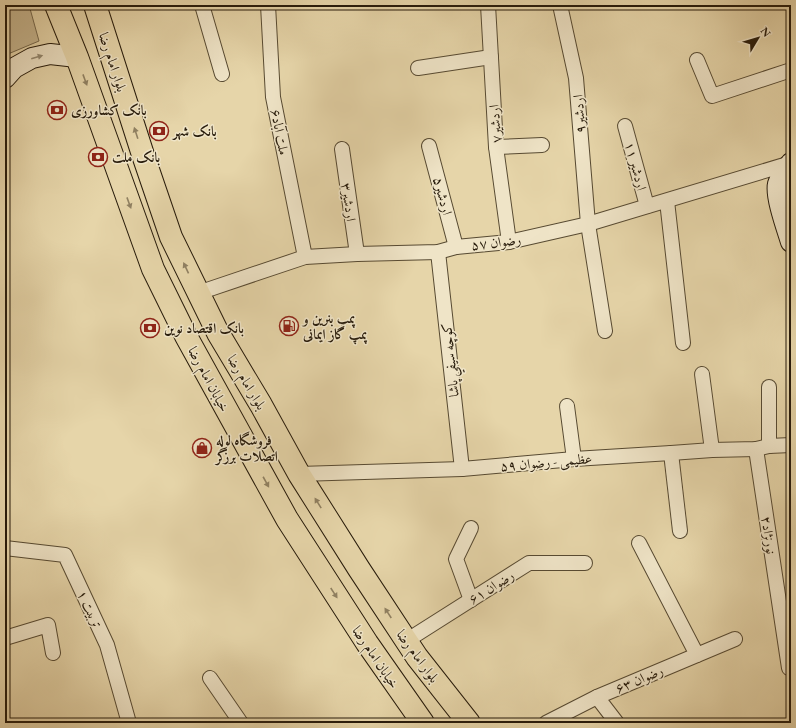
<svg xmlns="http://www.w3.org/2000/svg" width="796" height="728" font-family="'EB Garamond',Amiri,serif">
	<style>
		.green { fill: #c6b58e; stroke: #76684c }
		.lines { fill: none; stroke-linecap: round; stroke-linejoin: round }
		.street-casing { stroke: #574a32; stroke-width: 16 }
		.secondary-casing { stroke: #271b0b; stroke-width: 22 }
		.primary-casing { stroke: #271b0b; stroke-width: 24 }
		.street { stroke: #efe4c7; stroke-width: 14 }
		.secondary { stroke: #efe4c7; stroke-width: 20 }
		.primary { stroke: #e6d5a9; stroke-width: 22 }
		.oneway { fill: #958a72 }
		.oneway2 { fill: #908162 }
		.labels { text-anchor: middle; stroke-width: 3; stroke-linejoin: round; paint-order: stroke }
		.street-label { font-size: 14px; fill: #271b0b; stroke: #efe4c7 }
		.poi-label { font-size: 14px; font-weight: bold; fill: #271b0b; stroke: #efe4c7; text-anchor: start }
	</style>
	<rect width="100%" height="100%" fill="#e6d5a9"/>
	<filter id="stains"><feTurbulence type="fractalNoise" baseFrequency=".005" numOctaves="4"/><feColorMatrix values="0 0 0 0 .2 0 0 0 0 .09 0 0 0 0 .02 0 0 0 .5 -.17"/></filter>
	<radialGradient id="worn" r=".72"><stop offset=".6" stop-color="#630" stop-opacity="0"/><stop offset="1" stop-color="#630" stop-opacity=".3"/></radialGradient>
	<polygon class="green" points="5,5 29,5 39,41 8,54 5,44"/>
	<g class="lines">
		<g class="street-casing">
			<g id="street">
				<polyline points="202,5 222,74"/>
				<polyline points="268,5 273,97 305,257"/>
				<polyline points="488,5 496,147 509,242"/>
				<polyline points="560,5 576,78 588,224 605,331"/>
				<polyline points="697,60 712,96 791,70"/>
				<polyline points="418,68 491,57"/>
				<polyline points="625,126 647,206"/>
				<polyline points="429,146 456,247"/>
				<polyline points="496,147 542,145"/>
				<polyline points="342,149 357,254"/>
				<polyline points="667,201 683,343"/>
				<polyline points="438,252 462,469"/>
				<polyline points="198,293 305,257 357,254 438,252 456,247 509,242 588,224 791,163"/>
				<polyline points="702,374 712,450"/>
				<polyline points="567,406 574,459"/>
				<polyline points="769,446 769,387"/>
				<polyline points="756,449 789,668"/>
				<polyline points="671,453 680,531"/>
				<polyline points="299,474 462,469 574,459 671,453 712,450 756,449 769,446 791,445"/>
				<polyline points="639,543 697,655"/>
				<polyline points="5,548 65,555 107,645 129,723"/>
				<polyline points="471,600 456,559 471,528"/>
				<polyline points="5,638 48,625 53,653"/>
				<polyline points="406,641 529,563 585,563"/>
				<polyline points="210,678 241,723"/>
				<polyline points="597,697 617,723"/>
				<polyline points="546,723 597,697 735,639"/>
			</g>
		</g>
		<g class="secondary-casing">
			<g id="secondary">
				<polyline points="5,78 14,68 32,58 50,54 77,57"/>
				<path d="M791 163C786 169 780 176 778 184 775 196 787 229 791 242"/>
			</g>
		</g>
		<g class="primary-casing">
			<g id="primary">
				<polyline points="56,5 77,57 153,269 186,336 287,519 367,643 423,723"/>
				<polyline points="95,5 143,155 171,237 218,333 261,405 299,474 359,569 417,657 469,723"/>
			</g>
		</g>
		<use href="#street" class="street"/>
		<use href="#secondary" class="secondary"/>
		<use href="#primary" class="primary"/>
	</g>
	<defs><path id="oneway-solid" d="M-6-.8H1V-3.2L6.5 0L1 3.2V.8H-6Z"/></defs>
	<use class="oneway" href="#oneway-solid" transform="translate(37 57) rotate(-16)"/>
	<g class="oneway2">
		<use href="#oneway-solid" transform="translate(85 80) rotate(70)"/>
		<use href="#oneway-solid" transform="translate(136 133) rotate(-108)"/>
		<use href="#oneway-solid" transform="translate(129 203) rotate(70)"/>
		<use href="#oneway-solid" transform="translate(186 268) rotate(-115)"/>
		<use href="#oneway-solid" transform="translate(266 482) rotate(61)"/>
		<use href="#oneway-solid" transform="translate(318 503) rotate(-122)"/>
		<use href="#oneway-solid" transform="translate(334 593) rotate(57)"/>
		<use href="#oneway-solid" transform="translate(388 613) rotate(-123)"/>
	</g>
	<defs>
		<g id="bank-ring" transform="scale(1)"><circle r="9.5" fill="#efe4c7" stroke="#8f2418" stroke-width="1.5"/><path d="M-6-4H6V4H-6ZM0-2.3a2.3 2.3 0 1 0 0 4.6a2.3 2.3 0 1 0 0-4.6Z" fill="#8f2418"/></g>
		<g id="fuel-ring" transform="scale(1)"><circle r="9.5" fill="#efe4c7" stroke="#8f2418" stroke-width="1.5"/><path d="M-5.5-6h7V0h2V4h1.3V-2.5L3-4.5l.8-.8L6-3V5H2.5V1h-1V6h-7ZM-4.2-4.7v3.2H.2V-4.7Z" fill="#8f2418"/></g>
		<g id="shop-ring" transform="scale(1)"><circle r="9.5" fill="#efe4c7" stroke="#8f2418" stroke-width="1.5"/><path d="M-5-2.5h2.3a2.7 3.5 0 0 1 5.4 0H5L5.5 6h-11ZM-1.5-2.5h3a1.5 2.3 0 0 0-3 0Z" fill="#8f2418"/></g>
	</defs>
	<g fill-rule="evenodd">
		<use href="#bank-ring" x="57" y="110"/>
		<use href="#bank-ring" x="159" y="131"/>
		<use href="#bank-ring" x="98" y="157"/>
		<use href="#fuel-ring" x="289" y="326"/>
		<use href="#bank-ring" x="150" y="328"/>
		<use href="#shop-ring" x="202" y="448"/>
	</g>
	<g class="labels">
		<g class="street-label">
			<text transform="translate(113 62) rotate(72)" y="5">بلوار امام رضا</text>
			<text transform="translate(579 114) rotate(-94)" y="5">اردشیر۹</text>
			<text transform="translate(495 124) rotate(-94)" y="5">اردشیر۷</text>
			<text transform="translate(280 132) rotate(79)" y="5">ملت آباد۶</text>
			<text transform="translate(636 166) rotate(75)" y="5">اردشیر ۱۱</text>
			<text transform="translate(443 196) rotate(75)" y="5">اردشیر۵</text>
			<text transform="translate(349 202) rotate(82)" y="5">اردشیر۳</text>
			<text transform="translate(496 242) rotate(-7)" y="5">رضوان ۵۷</text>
			<text transform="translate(450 360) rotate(-96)" y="5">كوچه سيفي پاشا</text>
			<text transform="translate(209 379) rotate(62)" y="5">خیابان امام رضا</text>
			<text transform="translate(247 382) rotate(59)" y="5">بلوار امام رضا</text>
			<text transform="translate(546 462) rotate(-5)" y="5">عظیمی - رضوان ۵۹</text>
			<text transform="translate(769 535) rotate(82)" y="5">نورنژاد۲</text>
			<text transform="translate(491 587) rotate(-32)" y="5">رضوان ۶۱</text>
			<text transform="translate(90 609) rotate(65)" y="5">تربیت ۱</text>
			<text transform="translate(418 656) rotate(54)" y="5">بلوار امام رضا</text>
			<text transform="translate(376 657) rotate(56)" y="5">خیابان امام رضا</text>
			<text transform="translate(639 679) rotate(-23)" y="5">رضوان ۶۳</text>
		</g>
		<g class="poi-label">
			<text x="71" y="115">بانک کشاورزی</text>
			<text x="173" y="136">بانک شهر</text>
			<text x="112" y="162">بانک ملت</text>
			<text x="303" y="323">پمپ بنرین و<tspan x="303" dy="16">پمپ گاز ایمانی</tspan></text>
			<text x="164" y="333">بانک اقتصاد نوین</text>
			<text x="216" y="445">فروشگاه لوله<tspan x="216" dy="16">اتصلات برزگر</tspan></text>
		</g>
	</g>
	<rect width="796" height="728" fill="none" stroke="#e6d5a9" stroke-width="20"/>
	<rect x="6" y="6" width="784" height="716" fill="none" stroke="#271b0b" stroke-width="2"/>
	<rect x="10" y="10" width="776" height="708" fill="none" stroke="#271b0b"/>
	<g transform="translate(758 38) rotate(52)" stroke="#efe4c7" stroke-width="3" paint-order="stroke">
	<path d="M0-3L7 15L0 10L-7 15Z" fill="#271b0b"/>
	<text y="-6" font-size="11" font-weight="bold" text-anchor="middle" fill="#271b0b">N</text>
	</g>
	<rect width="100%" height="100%" filter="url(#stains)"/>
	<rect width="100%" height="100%" fill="url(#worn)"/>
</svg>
